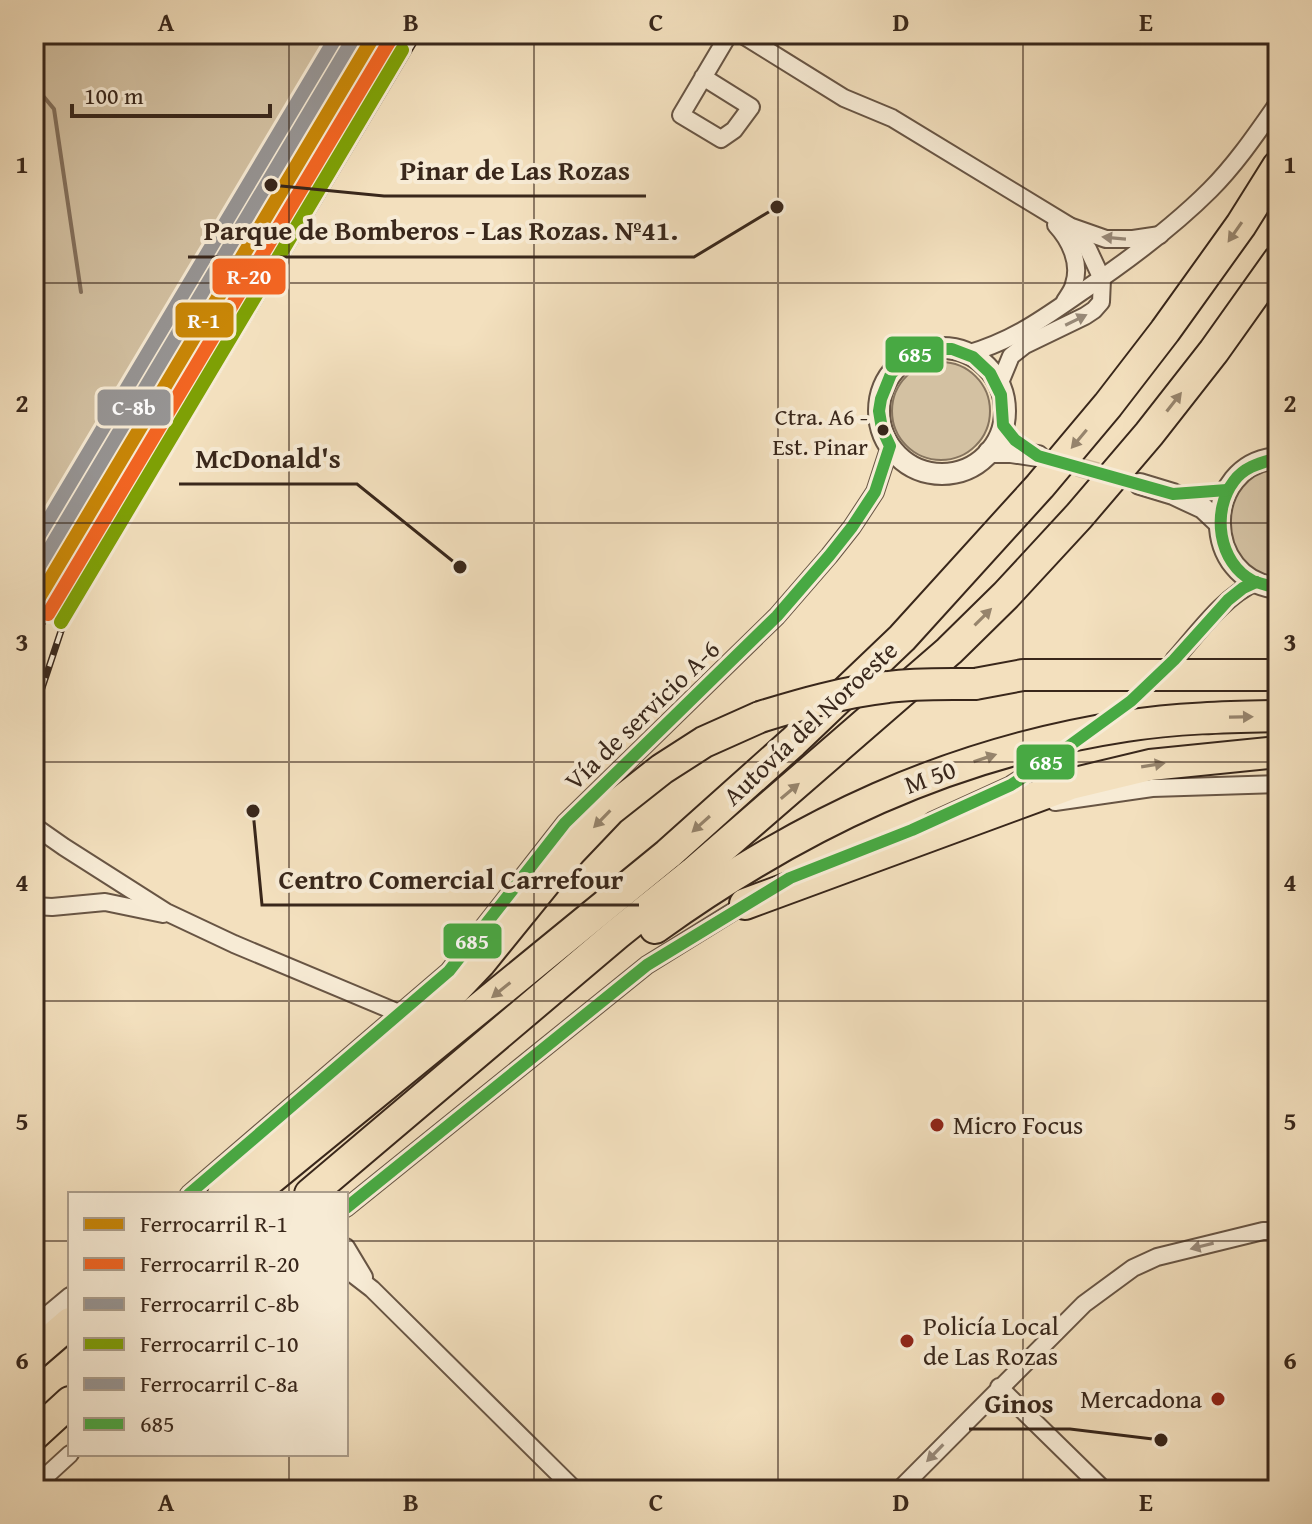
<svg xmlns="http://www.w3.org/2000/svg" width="1312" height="1524" font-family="'Gentium Book Plus',serif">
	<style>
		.green { fill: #d3c1a2; stroke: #86745e; stroke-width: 2 }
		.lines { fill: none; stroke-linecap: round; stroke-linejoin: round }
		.stream { stroke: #83705c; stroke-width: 4 }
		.minor-tunnel { stroke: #cebb9d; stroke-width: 16; stroke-dasharray: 16 8; stroke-linecap: butt }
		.tertiary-tunnel { stroke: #cebb9d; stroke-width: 20; stroke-dasharray: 20 10; stroke-linecap: butt }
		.minor-casing { stroke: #685544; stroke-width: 20 }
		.tertiary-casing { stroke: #685544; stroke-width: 24 }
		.motorway-casing { stroke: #39271b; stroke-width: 34 }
		.minor { stroke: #f7ebd5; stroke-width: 16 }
		.tertiary { stroke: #f7ebd5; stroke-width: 20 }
		.motorway { stroke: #f3e0be; stroke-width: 30 }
		.rail-casing { stroke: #39271b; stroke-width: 7 }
		.rail { stroke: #f7ebd5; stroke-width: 4; stroke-dasharray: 12; stroke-linecap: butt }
		.motorway-bridge-casing { stroke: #39271b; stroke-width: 34; stroke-linecap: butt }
		.motorway-bridge { stroke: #f3e0be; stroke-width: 30 }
		.bus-1-casing { stroke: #f7ebd5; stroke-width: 18 }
		.bus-1 { stroke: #48a943; stroke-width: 12 }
		.rail-1-casing { stroke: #f7ebd5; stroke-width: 20 }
		.rail-2-casing { stroke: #f7ebd5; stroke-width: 20 }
		.rail-3-casing { stroke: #f7ebd5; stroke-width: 20 }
		.rail-4-casing { stroke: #f7ebd5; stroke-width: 20 }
		.rail-5-casing { stroke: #f7ebd5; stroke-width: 20 }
		.rail-1 { stroke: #c88607; stroke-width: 14 }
		.rail-2 { stroke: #f26522; stroke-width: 14 }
		.rail-3 { stroke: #969493; stroke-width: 14 }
		.rail-4 { stroke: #7ea005; stroke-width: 14 }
		.rail-5 { stroke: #969493; stroke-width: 14 }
		.oneway { fill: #96846c }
		.oneway2 { fill: #988978 }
		.grid { fill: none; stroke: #39271b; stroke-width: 2; stroke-opacity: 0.55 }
		.bus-dot { fill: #39271b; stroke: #f7ebd5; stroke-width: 3 }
		.poi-dot { fill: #8f2418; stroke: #f7ebd5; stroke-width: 3 }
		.labels { text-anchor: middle; stroke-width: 8; stroke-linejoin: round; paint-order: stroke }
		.bus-label { font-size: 24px; fill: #39271b; stroke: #f7ebd5; text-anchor: end }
		.street-label { font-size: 26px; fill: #39271b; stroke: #f7ebd5 }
		.poi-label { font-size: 26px; fill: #39271b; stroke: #f7ebd5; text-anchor: start }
		.leader { fill: none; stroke: #39271b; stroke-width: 3 }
		.callout-dot { fill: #39271b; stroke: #f7ebd5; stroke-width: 3 }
		.callout-label { font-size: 28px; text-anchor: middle; font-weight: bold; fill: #39271b; stroke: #f7ebd5; stroke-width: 8; stroke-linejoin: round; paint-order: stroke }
		.line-badge { stroke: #f7ebd5; stroke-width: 3 }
		.badge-label { font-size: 22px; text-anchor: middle; font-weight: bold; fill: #fff }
		.neatline { fill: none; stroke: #39271b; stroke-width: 3 }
		.grid-label { font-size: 26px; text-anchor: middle; font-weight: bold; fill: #39271b }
	</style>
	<rect width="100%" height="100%" fill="#f3e0be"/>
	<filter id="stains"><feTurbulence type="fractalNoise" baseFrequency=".0025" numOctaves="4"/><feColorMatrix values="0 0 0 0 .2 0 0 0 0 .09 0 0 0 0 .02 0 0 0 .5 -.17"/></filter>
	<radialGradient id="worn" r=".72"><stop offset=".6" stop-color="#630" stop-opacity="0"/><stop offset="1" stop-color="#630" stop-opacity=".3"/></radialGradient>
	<g class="green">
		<polygon points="34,34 336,34 34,553"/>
		<circle cx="941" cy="411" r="49"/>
		<path d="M1278 465V578C1235 574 1214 519 1240 486 1250 474 1264 469 1278 465Z"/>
	</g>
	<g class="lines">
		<polyline class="stream" points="34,85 54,109 81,292"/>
		<polyline class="minor-tunnel" points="1097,725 1131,701 1156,676"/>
		<polyline class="tertiary-tunnel" points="1049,459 1140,484"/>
		<g class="minor-casing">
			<g id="minor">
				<polyline points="741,34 844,98 892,118 1068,225 1088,249 1102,279 1101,302 1094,310 1085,316 1025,345 1011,356 999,385"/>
				<polyline points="703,77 751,107 734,130 721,139 681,115 729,34"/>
				<path d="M1056 225C1070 240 1081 263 1074 284 1073 290 1068 296 1065 301"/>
				<polyline points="1069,226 1106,239 1133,239 1160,235"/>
				<path d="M967 354C1014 340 1041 320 1080 293 1126 262 1171 229 1210 190 1236 164 1257 133 1278 103"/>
				<path d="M1174 660C1199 632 1222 598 1256 582"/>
				<polyline points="1055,802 1152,788 1278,784"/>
				<polyline points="932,821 1011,785 1054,757"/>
				<polyline points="34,826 64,847 166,912 234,944 401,1014"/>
				<polyline points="34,906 52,907 105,902 163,914"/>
				<polyline points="189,1194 449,971 565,823 777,616 829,556 852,527 875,492 890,446"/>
				<polyline points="346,1208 647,965 750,901"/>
				<polyline points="346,1247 364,1277"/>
				<polyline points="346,1269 372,1289 575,1490"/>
				<polyline points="34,1326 70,1296"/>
				<polyline points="999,1387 1104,1490"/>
				<polyline points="34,1487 70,1454"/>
				<polyline points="899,1490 1084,1304 1133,1268 1157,1257 1263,1231 1278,1231"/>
			</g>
		</g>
		<g class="tertiary-casing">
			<g id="tertiary">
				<circle cx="942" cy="411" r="63"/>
				<polyline points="989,452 1011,452 1038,456"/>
				<path d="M1278 458C1200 464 1201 581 1278 588"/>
				<polyline points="1140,484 1173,494 1203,508 1219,523"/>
			</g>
		</g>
		<g class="motorway-casing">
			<g id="motorway">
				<polyline points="975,684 1023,675 1278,675"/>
				<polyline points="745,904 1071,784 1150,765 1278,752"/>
				<path d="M655 928C800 824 949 753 1126 726 1176 718 1228 717 1278 716"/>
				<polyline points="223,1194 445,1000 480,963 570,852 610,810 662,769 704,742 760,717"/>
				<polyline points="252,1194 668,854 793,742 902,638 1040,486 1108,405 1165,331 1241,225 1278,166"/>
				<polyline points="310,1194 617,934 693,873 949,651 1006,595 1079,516 1149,434 1214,351 1278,261"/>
				<polyline points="34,1354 70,1323"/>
				<polyline points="34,1435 70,1402"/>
			</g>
		</g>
		<use href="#minor" class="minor"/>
		<use href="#tertiary" class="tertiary"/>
		<use href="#motorway" class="motorway"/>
		<g class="rail-casing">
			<g id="rail">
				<polyline points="34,558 347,34"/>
				<polyline points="34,581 49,548"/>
				<polyline points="34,634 103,542 171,449 419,34"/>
				<polyline points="34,712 64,622 80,585"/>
			</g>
		</g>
		<use href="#rail" class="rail"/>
		<g class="motorway-bridge-casing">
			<path id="motorway-bridge" d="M760 717C802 704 844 692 888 687 916 683 946 684 975 684"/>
		</g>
		<use href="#motorway-bridge" class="motorway-bridge"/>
		<g class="bus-1-casing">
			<g id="bus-1">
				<path d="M1278 458C1261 463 1245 466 1234 481 1211 511 1218 563 1253 581 1261 584 1270 586 1278 588"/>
				<polyline points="189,1194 449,971 565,823 777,616 829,556 852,527 875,492 890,446 882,429 879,411 881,399 891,374 908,357 929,349 952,349 973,357 990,373 1001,395 1003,425 1015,440 1038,456 1173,494 1227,490"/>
				<polyline points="346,1208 647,965 790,878 912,830 1011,785 1054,757 1131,701 1174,660 1228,600 1243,588 1256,582"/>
			</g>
		</g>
		<use href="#bus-1" class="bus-1"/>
		<g class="rail-1-casing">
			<polyline id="rail-1" points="34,606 375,34"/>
		</g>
		<g class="rail-2-casing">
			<polyline id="rail-2" points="48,614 389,42"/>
		</g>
		<g class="rail-3-casing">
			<polyline id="rail-3" points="34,575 356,34"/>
		</g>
		<g class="rail-4-casing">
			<polyline id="rail-4" points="61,622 402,50"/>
		</g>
		<g class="rail-5-casing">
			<polyline id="rail-5" points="34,544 338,34"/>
		</g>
		<use href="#rail-1" class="rail-1"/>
		<use href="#rail-2" class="rail-2"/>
		<use href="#rail-3" class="rail-3"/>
		<use href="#rail-4" class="rail-4"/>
		<use href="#rail-5" class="rail-5"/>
	</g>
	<defs><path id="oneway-solid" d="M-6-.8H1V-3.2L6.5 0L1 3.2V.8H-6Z" transform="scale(2)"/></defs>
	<g class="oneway">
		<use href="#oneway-solid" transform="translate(1235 232) rotate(125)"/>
		<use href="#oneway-solid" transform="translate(1174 402) rotate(-52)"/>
		<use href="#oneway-solid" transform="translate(1079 439) rotate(130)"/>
		<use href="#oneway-solid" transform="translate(983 617) rotate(-45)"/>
		<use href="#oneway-solid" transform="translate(1241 717) rotate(-1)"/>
		<use href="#oneway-solid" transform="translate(985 758) rotate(-18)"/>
		<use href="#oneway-solid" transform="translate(1153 765) rotate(-9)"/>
		<use href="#oneway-solid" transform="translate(790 791) rotate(-40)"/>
		<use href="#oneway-solid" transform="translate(602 819) rotate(134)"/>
		<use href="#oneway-solid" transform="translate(701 824) rotate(138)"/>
		<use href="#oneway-solid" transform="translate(501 990) rotate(141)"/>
	</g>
	<g class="oneway2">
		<use href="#oneway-solid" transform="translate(1114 238) rotate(-175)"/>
		<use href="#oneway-solid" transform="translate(1076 320) rotate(-26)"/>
		<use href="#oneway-solid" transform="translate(1202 1246) rotate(166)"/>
		<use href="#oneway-solid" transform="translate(935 1453) rotate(134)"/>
	</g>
	<path class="grid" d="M289 34V1194M534 34V1490M778 34V1490M1023 34V1490M34 283H1278M34 523H1278M34 762H1278M34 1001H1278M34 1241H70M346 1241H1278M289 1454V1490"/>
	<circle class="bus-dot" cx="883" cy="430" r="7"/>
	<g class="poi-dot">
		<circle cx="937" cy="1125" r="8"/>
		<circle cx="907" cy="1341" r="8"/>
		<circle cx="1218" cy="1399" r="8"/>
	</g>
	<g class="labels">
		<g class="bus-label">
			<text x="868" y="425">Ctra. A6 -<tspan x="868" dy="30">Est. Pinar</tspan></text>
		</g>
		<g class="street-label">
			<text transform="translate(642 715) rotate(-44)" y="9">Vía de servicio A-6</text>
			<text transform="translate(810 723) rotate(-43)" y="9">Autovía del Noroeste</text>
			<text transform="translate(930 777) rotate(-20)" y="9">M 50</text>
		</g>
		<g class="poi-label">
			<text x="953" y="1134">Micro Focus</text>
			<text x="923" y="1335">Policía Local<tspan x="923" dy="30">de Las Rozas</tspan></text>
			<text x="1202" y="1408" text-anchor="end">Mercadona</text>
		</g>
	</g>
	<path class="leader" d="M271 185L384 196H646M777 207L694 257H188M460 567L357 484H179M253 811L262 905H639M1161 1440L1070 1429H969"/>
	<g class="callout-dot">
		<circle cx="271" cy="185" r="8"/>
		<circle cx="777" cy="207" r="8"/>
		<circle cx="460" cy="567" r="8"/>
		<circle cx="253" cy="811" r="8"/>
		<circle cx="1161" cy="1440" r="8"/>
	</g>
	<g class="callout-label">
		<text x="515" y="180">Pinar de Las Rozas</text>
		<text x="441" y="240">Parque de Bomberos - Las Rozas. Nº41.</text>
		<text x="268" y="468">McDonald's</text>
		<text x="451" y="889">Centro Comercial Carrefour</text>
		<text x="1019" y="1413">Ginos</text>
	</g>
	<g class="line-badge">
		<rect x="211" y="257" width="76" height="39" rx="8" fill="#f26522"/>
		<rect x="174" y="301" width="61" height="38" rx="8" fill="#c88607"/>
		<rect x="884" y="335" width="61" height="39" rx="8" fill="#48a943"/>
		<rect x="96" y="388" width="76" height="39" rx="8" fill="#969493"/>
		<rect x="1015" y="743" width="61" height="38" rx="8" fill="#48a943"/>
		<rect x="442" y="922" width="61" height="38" rx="8" fill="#48a943"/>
	</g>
	<g class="badge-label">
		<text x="249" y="284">R-20</text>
		<text x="204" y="328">R-1</text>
		<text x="915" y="362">685</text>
		<text x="134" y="415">C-8b</text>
		<text x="1046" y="770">685</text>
		<text x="472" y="949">685</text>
	</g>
	<rect width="1312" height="1524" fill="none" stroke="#f3e0be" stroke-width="88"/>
	<rect x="68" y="1192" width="280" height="264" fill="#f7ebd5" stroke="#ab9d8b" stroke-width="2"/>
	<rect x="84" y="1218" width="40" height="12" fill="#c88607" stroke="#ab9d8b" stroke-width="2"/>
	<text x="140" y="1232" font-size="24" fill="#39271b">Ferrocarril R-1</text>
	<rect x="84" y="1258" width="40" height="12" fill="#f26522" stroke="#ab9d8b" stroke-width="2"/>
	<text x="140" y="1272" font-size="24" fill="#39271b">Ferrocarril R-20</text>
	<rect x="84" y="1298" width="40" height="12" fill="#969493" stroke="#ab9d8b" stroke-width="2"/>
	<text x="140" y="1312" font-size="24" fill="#39271b">Ferrocarril C-8b</text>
	<rect x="84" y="1338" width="40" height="12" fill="#7ea005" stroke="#ab9d8b" stroke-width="2"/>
	<text x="140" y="1352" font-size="24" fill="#39271b">Ferrocarril C-10</text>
	<rect x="84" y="1378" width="40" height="12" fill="#969493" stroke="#ab9d8b" stroke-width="2"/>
	<text x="140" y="1392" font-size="24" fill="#39271b">Ferrocarril C-8a</text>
	<rect x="84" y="1418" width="40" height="12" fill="#48a943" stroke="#ab9d8b" stroke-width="2"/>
	<text x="140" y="1432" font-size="24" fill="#39271b">685</text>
	<path d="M72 104v12h198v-12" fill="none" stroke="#39271b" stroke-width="4"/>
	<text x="84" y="104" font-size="24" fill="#39271b" stroke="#f7ebd5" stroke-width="6" paint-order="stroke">100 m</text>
	<rect x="44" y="44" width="1224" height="1436" class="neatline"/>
	<g class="grid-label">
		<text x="166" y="31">A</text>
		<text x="411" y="31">B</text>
		<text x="656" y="31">C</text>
		<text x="901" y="31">D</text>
		<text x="1146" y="31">E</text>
		<text x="22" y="173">1</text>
		<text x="1290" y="173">1</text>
		<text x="22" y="412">2</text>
		<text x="1290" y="412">2</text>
		<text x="22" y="651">3</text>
		<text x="1290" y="651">3</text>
		<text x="22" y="891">4</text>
		<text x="1290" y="891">4</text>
		<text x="22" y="1130">5</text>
		<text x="1290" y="1130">5</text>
		<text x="22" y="1369">6</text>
		<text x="1290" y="1369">6</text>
		<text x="166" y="1511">A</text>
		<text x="411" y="1511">B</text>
		<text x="656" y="1511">C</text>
		<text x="901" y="1511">D</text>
		<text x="1146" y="1511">E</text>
	</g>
	<rect width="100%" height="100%" filter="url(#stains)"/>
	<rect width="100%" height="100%" fill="url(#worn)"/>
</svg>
